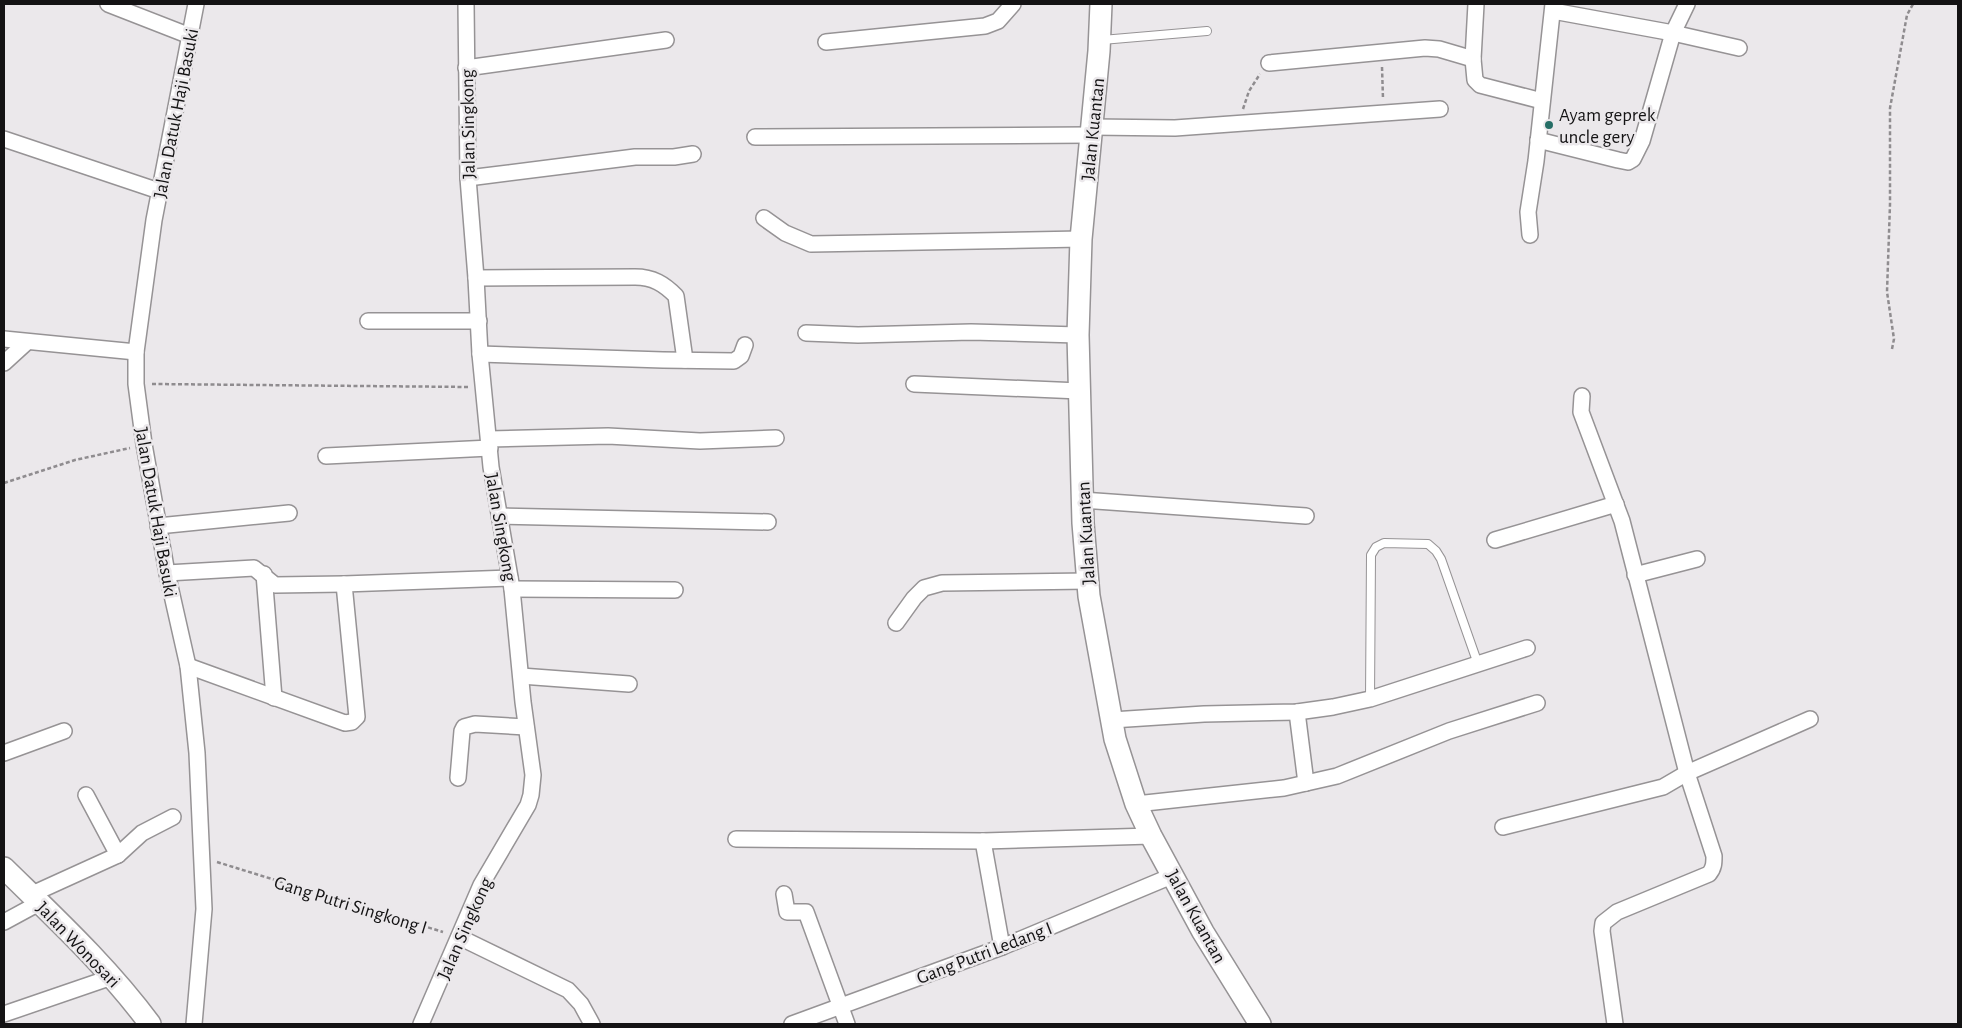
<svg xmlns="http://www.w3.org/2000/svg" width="1962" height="1028" font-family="'Alegreya Sans',sans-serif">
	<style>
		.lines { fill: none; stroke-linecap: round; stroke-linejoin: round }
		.lane-casing { stroke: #969395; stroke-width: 10 }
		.street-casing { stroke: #969395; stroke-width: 18 }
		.secondary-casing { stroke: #969395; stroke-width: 24 }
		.path { stroke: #8f8c8f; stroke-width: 2.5; stroke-dasharray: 4 2.5; stroke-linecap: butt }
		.lane { stroke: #fff; stroke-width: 8 }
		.street { stroke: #fff; stroke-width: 15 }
		.secondary { stroke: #fff; stroke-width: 21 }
		.poi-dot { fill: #266e66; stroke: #ebe8eb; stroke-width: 2 }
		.labels { text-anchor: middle; stroke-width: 5; stroke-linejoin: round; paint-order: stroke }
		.street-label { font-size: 19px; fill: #141314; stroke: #ebe8eb }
		.poi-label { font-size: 19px; fill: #141314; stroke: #ebe8eb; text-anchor: start }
	</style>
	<rect width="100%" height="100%" fill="#ebe8eb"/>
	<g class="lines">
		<g class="lane-casing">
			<g id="lane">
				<polyline points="1102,40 1207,31"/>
				<polyline points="1370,699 1371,555 1376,547 1384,543 1428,544 1436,551 1441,559 1478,664"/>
			</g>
		</g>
		<g class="street-casing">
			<g id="street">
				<polyline points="108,4 190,36"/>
				<polyline points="1476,4 1473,59 1475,80 1480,85 1542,101"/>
				<polyline points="1553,11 1673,33 1739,48"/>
				<polyline points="826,42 985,26 998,21 1013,4"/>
				<polyline points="1269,63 1425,48 1439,49 1473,59"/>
				<polyline points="466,68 666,40"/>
				<polyline points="1092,127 1175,128 1440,109"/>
				<polyline points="755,137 1090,135"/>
				<polyline points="4,139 159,191"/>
				<polyline points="1538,140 1618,160 1628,162 1633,159 1642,141 1673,33 1687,4"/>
				<polyline points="468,178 635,157 674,157 693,154"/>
				<polyline points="764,218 785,233 811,244 1081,239"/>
				<polyline points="1530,235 1528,212 1536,161 1553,4"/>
				<path d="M476 278 635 277C653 277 664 284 676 296L685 360"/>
				<polyline points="368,321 479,321"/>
				<polyline points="806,333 858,335 971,332 1078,335"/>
				<polyline points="4,339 136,352"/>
				<polyline points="480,354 663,360 734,361 741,356 745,345"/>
				<polyline points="4,363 27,342"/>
				<polyline points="914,384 1080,391"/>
				<path d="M1582 396 1581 412 1622 521 1687 773 1714 856C1714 863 1714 868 1709 874L1617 912 1603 923 1602 931 1615 1024"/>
				<polyline points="489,439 608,436 700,441 776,438"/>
				<polyline points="326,456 490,448"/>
				<polyline points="1082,500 1306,516"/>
				<polyline points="499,516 768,522"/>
				<polyline points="158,526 289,513"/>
				<polyline points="1495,540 1616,504"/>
				<polyline points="167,573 254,568 275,585 344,584"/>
				<polyline points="264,574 274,698"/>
				<polyline points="1635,575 1697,559"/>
				<polyline points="512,589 675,590"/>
				<polyline points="896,623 914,598 924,588 942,583 1088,581"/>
				<polyline points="188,666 345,723 352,722 357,717 344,584 510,578"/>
				<polyline points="521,676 629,684"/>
				<polyline points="1297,712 1306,783"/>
				<polyline points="1112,720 1204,714 1297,712 1333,707 1370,699 1527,648"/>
				<polyline points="4,753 64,731"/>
				<polyline points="458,778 462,731 464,727 475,724 526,727"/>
				<polyline points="86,795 118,855"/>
				<polyline points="1136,804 1284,788 1337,776 1449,731 1537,703"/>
				<polyline points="1503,827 1663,787 1687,773 1810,719"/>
				<polyline points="736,839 983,841 1151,836"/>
				<polyline points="983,841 1002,947"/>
				<polyline points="784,894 787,912 806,912 847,1024"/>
				<polyline points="30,895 118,855 142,833 173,817"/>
				<polyline points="4,922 39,903"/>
				<polyline points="459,937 568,990 581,1004 592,1024"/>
				<polyline points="4,1014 112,977"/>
				<polyline points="194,1024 204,909 197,753 188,666 167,573 144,444 136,384 136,352 154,220 196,4"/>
				<polyline points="421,1024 481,885 528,805 531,795 533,775 523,702 512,589 491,467 480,354 476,278 468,178 466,4"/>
				<polyline points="792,1024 1002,947 1174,875"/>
			</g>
		</g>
		<g class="secondary-casing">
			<g id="secondary">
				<polyline points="1101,4 1099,51 1081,239 1078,335 1083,523 1089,596 1115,739 1136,804 1151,836 1203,932 1260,1024"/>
				<path d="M4 868C55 918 107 966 150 1024"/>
			</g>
		</g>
		<g class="path">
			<polyline points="1382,67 1383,99"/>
			<polyline points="1243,109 1249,91 1260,74"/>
			<polyline points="1892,349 1894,339 1887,292 1890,204 1890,108 1907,15 1913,4"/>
			<polyline points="152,384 469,387"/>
			<polyline points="4,483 75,460 130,448"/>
			<polyline points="217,862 443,932"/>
		</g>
		<use href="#lane" class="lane"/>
		<use href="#street" class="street"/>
		<use href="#secondary" class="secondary"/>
	</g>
	<circle class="poi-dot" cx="1549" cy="125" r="5"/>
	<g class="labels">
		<g class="street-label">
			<text transform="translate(175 113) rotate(-79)" y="7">Jalan Datuk Haji Basuki</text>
			<text transform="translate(467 124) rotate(-91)" y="7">Jalan Singkong</text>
			<text transform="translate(1092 129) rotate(-84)" y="7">Jalan Kuantan</text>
			<text transform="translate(157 512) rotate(80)" y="7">Jalan Datuk Haji Basuki</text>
			<text transform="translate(502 527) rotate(80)" y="7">Jalan Singkong</text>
			<text transform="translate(1085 533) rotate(-93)" y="7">Jalan Kuantan</text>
			<text transform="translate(351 904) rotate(17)" y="7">Gang Putri Singkong I</text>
			<text transform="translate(1197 916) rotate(61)" y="7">Jalan Kuantan</text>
			<text transform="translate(464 928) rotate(-66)" y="7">Jalan Singkong</text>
			<text transform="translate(79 944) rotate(46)" y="7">Jalan Wonosari</text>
			<text transform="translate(984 952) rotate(-21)" y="7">Gang Putri Ledang I</text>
		</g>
		<g class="poi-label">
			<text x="1559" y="121">Ayam geprek<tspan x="1559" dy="22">uncle gery</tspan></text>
		</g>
	</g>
	<rect width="1962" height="1028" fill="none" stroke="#141314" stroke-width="10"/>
</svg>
